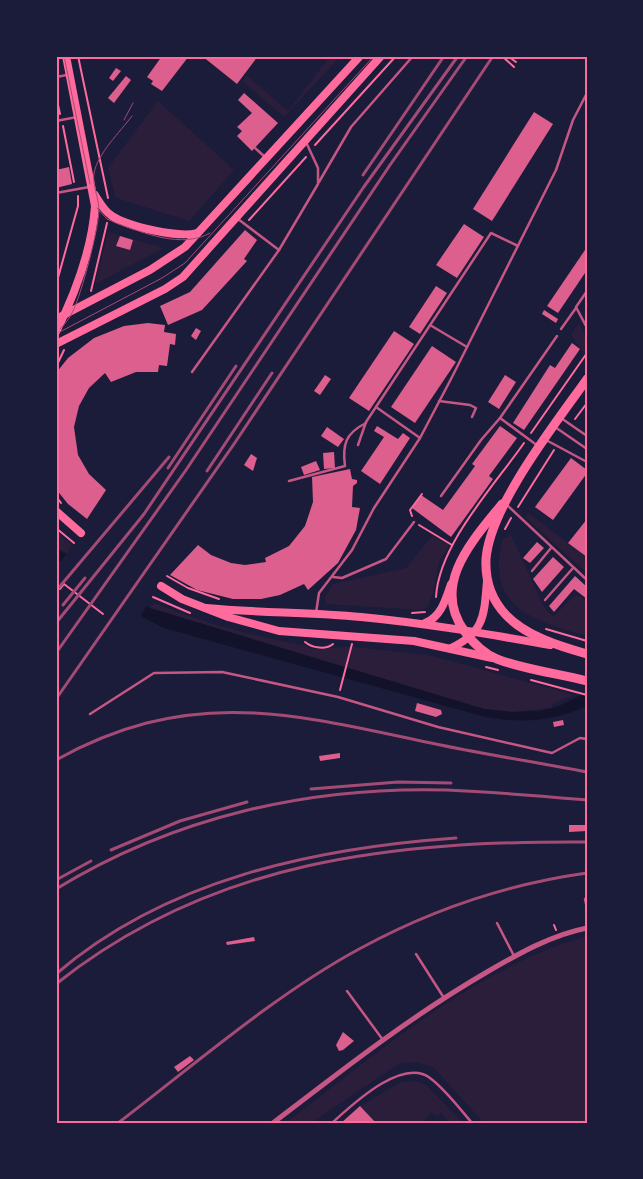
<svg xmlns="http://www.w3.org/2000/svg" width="643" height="1179" font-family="Figtree,sans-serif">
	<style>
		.green { fill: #2a1e3b }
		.water { fill: #12122b }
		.pier { fill: #1b1b3a }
		.building { fill: #dd5f8e }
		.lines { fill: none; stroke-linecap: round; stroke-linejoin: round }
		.path { stroke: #ff6b9d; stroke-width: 2 }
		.service { stroke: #c65784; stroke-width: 2.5 }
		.minor { stroke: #c65784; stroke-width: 5 }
		.secondary { stroke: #ff6b9d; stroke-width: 8 }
		.primary { stroke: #ff6b9d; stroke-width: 9 }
		.tram { stroke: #a44b75; stroke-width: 1 }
		.rail { stroke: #a44b75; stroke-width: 3 }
		.neatline { fill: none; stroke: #ff6b9d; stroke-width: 2 }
	</style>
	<rect width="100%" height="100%" fill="#1b1b3a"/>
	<g class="green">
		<polygon points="330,56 341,56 284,117 242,81 247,75 288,111"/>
		<polygon points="158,101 234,170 189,221 116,198 108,168"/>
		<polygon points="108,232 164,248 95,284"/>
		<path d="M579 323C584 332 591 343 584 353L571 335Z"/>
		<polygon points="528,513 587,557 587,573 526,518"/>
		<polygon points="56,532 72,545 67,553 56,548"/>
		<path d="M511 535 544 607 553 617 574 596H580L587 602V636C533 621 484 607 503 538Z"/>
		<polygon points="432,536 450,545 439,562 433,594 427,608 420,610 326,604 325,597 333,584 406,568"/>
		<path d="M154 603C201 622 252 636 302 645 306 645 309 648 313 649 326 651 337 646 350 647L345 668 150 608Z"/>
		<polygon points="353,647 429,655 574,695 552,704 553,708 512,712 484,709 348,668"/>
		<path d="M587 936V1123H484L434 1068 417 1062 400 1063 311 1123H286C376 1054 476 967 587 936Z"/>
		<polygon points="415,1081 426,1085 463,1123 451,1123 441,1113 437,1117 432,1113 421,1123 376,1123 360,1106 401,1082"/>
	</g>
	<path class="water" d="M56 548 150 608 484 709 512 712 539 711 559 706 587 692V706C552 722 523 723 486 717L164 628 144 618 56 558Z"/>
	<polygon class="pier" points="68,551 148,604 139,618 60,563"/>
	<g class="building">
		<polygon points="162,56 189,56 162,91 151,84 153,81 147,77"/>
		<polygon points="202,56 258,56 237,84"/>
		<polygon points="116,68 121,71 113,81 109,78"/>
		<polygon points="126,76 131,80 114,103 108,98"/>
		<polygon points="244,93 278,123 252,151 237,136 242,131 237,127 252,113 238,100"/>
		<polygon points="534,112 553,124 492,221 473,209"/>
		<polygon points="69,167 72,184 56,188 56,170"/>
		<polygon points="464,224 484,237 457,278 436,265"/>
		<polygon points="245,230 257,240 244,259 247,261 202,310 168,325 160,306 190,292"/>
		<polygon points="120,236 133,240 130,250 116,246"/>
		<polygon points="587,247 587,270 558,313 547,306"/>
		<polygon points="436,286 447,293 420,334 409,327"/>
		<polygon points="544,310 558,319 556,323 542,314"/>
		<polygon points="148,323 165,325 164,332 176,334 175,345 170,344 167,366 159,365 158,372 136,372 111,382 105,373 89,388 79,406 74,427 78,455 89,474 106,490 87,519 68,504 56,489 56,373 68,358 94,338 124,326"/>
		<polygon points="196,328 201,331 196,340 191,336"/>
		<polygon points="394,331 414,344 369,411 349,398"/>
		<polygon points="572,343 580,349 524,430 513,423 550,365 555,368"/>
		<polygon points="432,346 456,362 415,423 391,407"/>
		<polygon points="325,375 331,379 320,395 314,391"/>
		<polygon points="505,375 516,382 499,409 488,402"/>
		<polygon points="377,426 398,439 403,433 410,438 380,484 361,471 384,437 374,431"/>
		<polygon points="500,426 517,438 489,476 493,479 451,537 412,508 421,495 443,510 475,466 472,464"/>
		<polygon points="327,427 344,439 338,447 321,436"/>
		<polygon points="334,452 335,468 324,469 323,453"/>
		<polygon points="251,454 257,458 253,471 244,465"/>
		<polygon points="571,458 587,470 587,473 553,520 535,507"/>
		<polygon points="316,461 320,470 304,475 301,467"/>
		<polygon points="350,469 352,479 357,480 357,483 353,486 352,507 360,508 356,530 338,563 308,590 304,584 280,595 261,599 233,599 197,590 170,575 198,545 211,555 231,563 245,565 266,562 265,558 289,546 305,526 313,502 312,477"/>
		<polygon points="587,519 587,557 568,543"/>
		<polygon points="537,542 544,548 530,563 523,558"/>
		<polygon points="553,557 564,567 542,592 533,579"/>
		<polygon points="575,576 587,587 587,599 574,589 554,612 549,606"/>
		<polygon points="417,703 441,710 442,714 436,717 415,711"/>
		<polygon points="563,720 564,725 554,727 553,722"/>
		<polygon points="340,753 340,758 320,761 319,756"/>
		<polygon points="569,825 587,825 587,831 569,832"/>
		<polygon points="254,937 255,941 227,945 226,942"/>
		<polygon points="343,1032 354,1041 343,1050 339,1051 336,1045"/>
		<polygon points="190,1056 194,1060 178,1072 174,1067"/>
		<polygon points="360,1106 376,1123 341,1123"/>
	</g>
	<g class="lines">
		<g class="path">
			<polyline points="78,56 108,198"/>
			<polyline points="502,56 514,67"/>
			<polyline points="508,56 516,62"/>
			<polyline points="56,96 60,114"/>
			<polyline points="63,126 74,182"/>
			<polyline points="315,145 396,56"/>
			<polyline points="249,220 306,157"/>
			<polyline points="56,285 78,206 78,196"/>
			<polyline points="91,291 107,223"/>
			<polyline points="56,367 64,350"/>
			<polyline points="575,419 587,403"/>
			<polyline points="531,433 587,353"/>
			<polyline points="56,496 61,503"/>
			<polyline points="518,507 554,450"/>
			<polyline points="412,516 410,510 422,494"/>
			<polyline points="419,525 452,545"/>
			<polyline points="56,528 74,543"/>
			<polyline points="505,529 511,518"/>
			<polyline points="167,576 188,588 219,599"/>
			<polyline points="56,588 60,589 64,584 103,614"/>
			<polyline points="153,597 190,613"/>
			<path d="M436 597C439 544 494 486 524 443"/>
			<polyline points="412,613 425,612"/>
			<polyline points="546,629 587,641"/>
			<path d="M305 642C312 648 326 650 333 644"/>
			<polyline points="486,667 498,670"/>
			<polyline points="531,680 587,695"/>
			<polyline points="340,690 352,644"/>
			<polyline points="554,925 556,930"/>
		</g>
		<g class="service">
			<polyline points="56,77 67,75"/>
			<polyline points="56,121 77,117"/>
			<polyline points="255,148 265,157"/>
			<polyline points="319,182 351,127 413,56"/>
			<polyline points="56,193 89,187"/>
			<polyline points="238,219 279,250"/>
			<polyline points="587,291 576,307 587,328"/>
			<polyline points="430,325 467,347"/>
			<polyline points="561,329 576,308"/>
			<polyline points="192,372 279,250 318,184 318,168 306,142"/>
			<polyline points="439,401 470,405 476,408 472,417"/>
			<polyline points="376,407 420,438"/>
			<polyline points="500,418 557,336"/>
			<polyline points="561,418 587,436"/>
			<polyline points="555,427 587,449"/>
			<polyline points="546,440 587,462"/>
			<polyline points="358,445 366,422 491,233 518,246"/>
			<path d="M289 481 345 466C342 444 346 433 366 423"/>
			<polyline points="441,496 481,440 500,418 538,446"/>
			<polyline points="507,505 587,580"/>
			<polyline points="532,571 551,548"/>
			<polyline points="333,577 342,578 386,559 414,522"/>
			<polyline points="545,600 573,568"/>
			<polyline points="316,613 319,593 352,550 374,508 420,438 451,379 556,170 573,120 587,93"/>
			<polyline points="90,714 154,673 222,672 338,697 438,727 552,753 580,738 587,739"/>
			<polyline points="585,899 587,908"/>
			<polyline points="497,923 514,956"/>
			<polyline points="416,954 444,998"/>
			<polyline points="347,991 383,1040"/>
			<path d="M332 1123C352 1105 402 1057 430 1078 446 1090 459 1108 472 1123"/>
		</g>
		<path class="minor" d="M273 1123C342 1070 411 1016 487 972 518 954 551 935 587 928"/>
		<g class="secondary">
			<path d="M95 195C100 203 104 211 112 216 129 227 179 238 197 233"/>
			<polyline points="56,319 150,270 185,247 360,56"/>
			<path d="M56 332C75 294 92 249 95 206L66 56"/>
			<polyline points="56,344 165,289 183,277 381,56"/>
			<polyline points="56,511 81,533"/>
			<polyline points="161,586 182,599 228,617 279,631 414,641 492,658"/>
			<path d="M206 608C258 613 310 612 361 617 425 623 487 634 550 645"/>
			<path d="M425 623C441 617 446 599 451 584"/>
			<path d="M451 648C485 632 484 615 487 581"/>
		</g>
		<g class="primary">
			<path d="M587 379C556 423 490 506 486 559 485 580 492 600 506 615 526 636 559 646 587 654"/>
			<path d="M502 504C473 540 430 585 465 632 474 644 484 654 497 659 522 669 560 674 587 681"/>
		</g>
		<g class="tram">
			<polyline points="64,56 90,184"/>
			<polyline points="124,120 133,103"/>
			<path d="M97 208 107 219 116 223C144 233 182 249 210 233"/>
			<path d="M60 329C65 324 70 318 73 311 82 292 98 231 99 211 99 198 92 185 94 173 98 153 120 132 132 116"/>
			<polyline points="56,334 162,278 185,263 374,56"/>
		</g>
		<g class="rail">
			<polyline points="363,175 444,56"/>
			<polyline points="168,468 236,366"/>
			<polyline points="207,471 272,373"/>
			<polyline points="56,591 169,457"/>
			<polyline points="63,605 85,578"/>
			<polyline points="56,623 144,514 363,188 458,56"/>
			<polyline points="56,653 186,470 390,165 467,56"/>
			<polyline points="56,699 234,444 493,56"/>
			<path d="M56 760C190 686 290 713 431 743 482 754 535 762 587 772"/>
			<polyline points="311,789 398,782 451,783"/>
			<polyline points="111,850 180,821 247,802"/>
			<polyline points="56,880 91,861"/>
			<path d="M56 889C174 817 309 786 447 790 494 792 540 796 587 800"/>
			<path d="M56 974C166 879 316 848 456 838"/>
			<path d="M56 984C213 859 394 841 587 842"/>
			<path d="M118 1123C194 1065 277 993 361 948 431 910 508 884 587 873"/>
		</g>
	</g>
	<rect width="643" height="1179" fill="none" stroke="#1b1b3a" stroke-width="115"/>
	<rect x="58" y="58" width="528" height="1064" class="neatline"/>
</svg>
